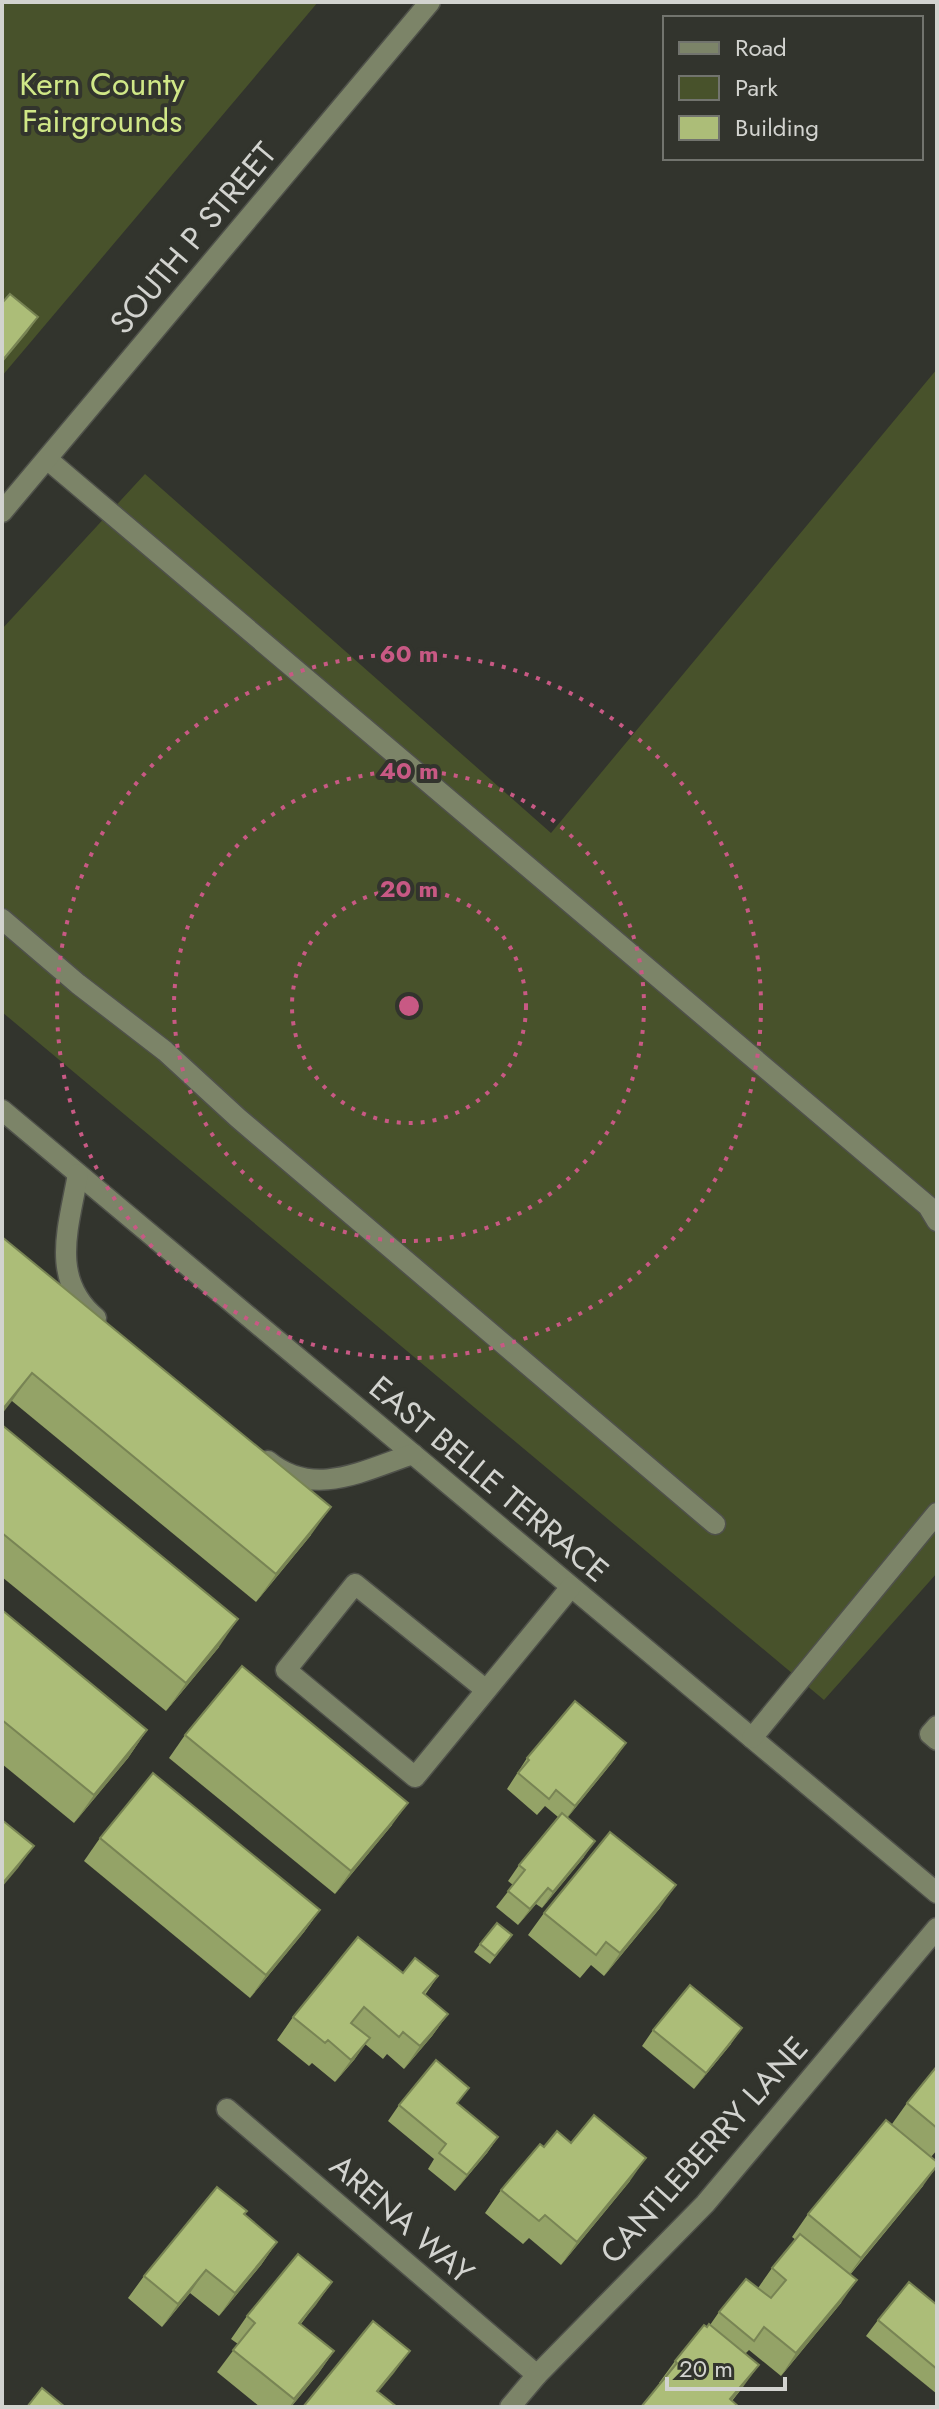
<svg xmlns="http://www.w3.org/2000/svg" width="939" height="2409" font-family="Jost,sans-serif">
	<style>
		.green { fill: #48522b }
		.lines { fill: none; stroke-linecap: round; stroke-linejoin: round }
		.minor-casing { stroke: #4f514a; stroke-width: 23 }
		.minor { stroke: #7c8468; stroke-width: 20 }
		.wall { fill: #94a367 }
		.shaded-wall { fill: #788454 }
		.building { fill: #acbd78; stroke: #788454; stroke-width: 2 }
		.ring { fill: none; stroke: #c85984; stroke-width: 4; stroke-dasharray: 4 8 }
		.labels { text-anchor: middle; stroke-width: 8; stroke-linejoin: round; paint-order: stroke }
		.park-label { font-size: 32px; fill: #d0e787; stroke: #32342d }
		.street-label { font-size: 32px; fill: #d2d3cf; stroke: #32342d }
		.centre { fill: #c85984; stroke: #32342d; stroke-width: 4 }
		.ring-label { font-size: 24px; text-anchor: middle; font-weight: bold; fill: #c85984; stroke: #32342d; stroke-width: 8; stroke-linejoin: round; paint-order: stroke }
	</style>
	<rect width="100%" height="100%" fill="#32342d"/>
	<g class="green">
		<polygon points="2,2 318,2 2,376"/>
		<polygon points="937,369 937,1573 824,1700 2,1012 2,629 145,474 551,833"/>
	</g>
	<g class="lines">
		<g class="minor-casing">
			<g id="minor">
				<polyline points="47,459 928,1206 937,1221"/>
				<polyline points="2,512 430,2"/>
				<polyline points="2,919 78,984 165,1051 238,1118 715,1524"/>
				<polyline points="2,1110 937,1893"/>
				<path d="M78 1174C69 1226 49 1279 96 1318"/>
				<path d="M268 1461C314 1499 364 1470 413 1454"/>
				<polyline points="486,1690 355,1584 286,1670 415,1777 571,1587"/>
				<polyline points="937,1726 930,1734 937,1740"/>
				<polyline points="752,1738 937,1513"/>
				<polyline points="227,2109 537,2375"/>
				<polyline points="510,2407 537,2375 705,2204 937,1928"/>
			</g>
		</g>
		<use href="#minor" class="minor"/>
	</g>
	<g class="wall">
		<polygon points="2,1237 311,1535 256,1602 12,1401"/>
		<polygon points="2,1425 219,1647 166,1711 2,1577"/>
		<polygon points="2,1610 147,1730 128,1758 74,1823 2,1764"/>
		<polygon points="185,1735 392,1825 335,1894 169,1758"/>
		<polygon points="527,1758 615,1759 567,1818 584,1857 542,1908 536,1904 518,1925 496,1907 513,1885 508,1881 519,1865 558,1817 545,1806 537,1815 507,1789"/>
		<polygon points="100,1838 320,1910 304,1932 250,1998 84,1861"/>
		<polygon points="660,1908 604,1976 591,1965 580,1978 528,1935 544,1913"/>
		<polygon points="512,1935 490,1964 474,1952 480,1944"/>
		<polygon points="403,1973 438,1976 425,1995 448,2014 432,2036 404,2069 387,2054 383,2059 365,2044 354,2060 335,2082 312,2063 309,2066 277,2040 293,2017"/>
		<polygon points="653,2030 731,2044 694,2089 642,2046"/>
		<polygon points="937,2066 937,2150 931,2157 923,2186 850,2275 841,2303 781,2376 749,2350 745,2354 743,2387 732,2401 659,2383 675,2361 707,2327 710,2325 719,2312 758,2288 772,2268 796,2240 792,2237 808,2214 892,2124 907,2103"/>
		<polygon points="458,2104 498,2137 487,2153 455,2191 428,2169 434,2159 388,2121 399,2105"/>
		<polygon points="571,2143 630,2181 561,2265 529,2238 523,2244 485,2213 501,2190 544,2147"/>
		<polygon points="244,2214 277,2242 261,2265 219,2316 190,2293 162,2327 128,2298 144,2276"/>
		<polygon points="332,2282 301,2324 334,2351 318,2374 291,2407 260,2407 217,2372 238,2344 231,2339 247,2316"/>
		<polygon points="937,2305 937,2394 866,2336 878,2320"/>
	</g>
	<g class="shaded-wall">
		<polygon points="38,317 27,333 2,363 2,361"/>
		<polygon points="32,1373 12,1401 2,1414 2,1410"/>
		<polygon points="331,1507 311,1535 256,1602 276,1574"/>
		<polygon points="238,1619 219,1647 166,1711 186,1683"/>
		<polygon points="147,1730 128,1758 74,1823 94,1795"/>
		<polygon points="626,1743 615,1759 564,1822 575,1806"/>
		<polygon points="408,1803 392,1825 335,1894 351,1871"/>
		<polygon points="595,1841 584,1857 542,1908 553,1892"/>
		<polygon points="34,1846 18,1868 2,1887 2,1884"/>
		<polygon points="676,1885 660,1908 604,1976 620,1953"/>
		<polygon points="548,1888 536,1904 518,1925 530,1909"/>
		<polygon points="320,1910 304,1932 250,1998 266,1975"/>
		<polygon points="448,2014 432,2036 404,2069 420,2046"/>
		<polygon points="742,2028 731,2044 694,2089 706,2073"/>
		<polygon points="370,2038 354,2060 335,2082 351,2060"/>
		<polygon points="498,2137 487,2153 455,2191 467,2175"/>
		<polygon points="646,2158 630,2181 561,2265 577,2242"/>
		<polygon points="937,2166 923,2186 845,2280 861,2258"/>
		<polygon points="277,2242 261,2265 219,2316 235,2293"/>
		<polygon points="206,2270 190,2293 162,2327 178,2304"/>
		<polygon points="857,2280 841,2303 781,2376 796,2353"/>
		<polygon points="332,2282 316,2305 283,2345 299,2323"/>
		<polygon points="334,2351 318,2374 291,2407 289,2407"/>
		<polygon points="410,2351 394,2373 366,2407 377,2391"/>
		<polygon points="759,2365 743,2387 726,2407 730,2399"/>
	</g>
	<g class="building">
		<polygon points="10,294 38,317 2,361 2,303"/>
		<polygon points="2,1237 331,1507 276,1574 32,1373 2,1410"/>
		<polygon points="2,1425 238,1619 186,1683 2,1533"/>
		<polygon points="2,1610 147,1730 94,1795 2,1720"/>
		<polygon points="242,1666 408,1803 351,1871 185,1735"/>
		<polygon points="575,1701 626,1743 575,1806 556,1790 549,1799 518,1773 529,1760 527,1758"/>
		<polygon points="153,1773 320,1910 266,1975 100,1838"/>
		<polygon points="562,1813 595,1841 553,1892 548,1888 530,1909 508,1891 525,1870 519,1865"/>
		<polygon points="2,1820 34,1846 2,1884"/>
		<polygon points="610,1832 676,1885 620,1953 606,1942 596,1955 544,1913"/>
		<polygon points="497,1923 512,1935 495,1956 480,1944"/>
		<polygon points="358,1937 403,1973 415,1958 438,1976 423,1993 448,2014 420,2046 403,2032 399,2037 364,2007 351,2023 370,2038 351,2060 328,2040 325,2043 293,2017"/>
		<polygon points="690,1985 742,2028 706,2073 653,2030"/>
		<polygon points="436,2060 469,2088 457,2103 498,2137 467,2175 439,2153 446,2144 399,2105"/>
		<polygon points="937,2066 937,2128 907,2103"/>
		<polygon points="594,2115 646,2158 577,2242 545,2215 539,2221 501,2190 540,2144 544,2147 557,2131 571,2143"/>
		<polygon points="886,2120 937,2162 937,2166 861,2258 808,2214"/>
		<polygon points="217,2187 247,2211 244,2214 277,2242 235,2293 206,2270 178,2304 144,2276"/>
		<polygon points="800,2234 857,2280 796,2353 764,2327 754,2341 719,2312 746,2279 771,2298 786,2280 772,2268"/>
		<polygon points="298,2254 332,2282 299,2323 334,2351 294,2399 233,2350 255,2323 247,2316"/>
		<polygon points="909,2282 937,2305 937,2369 878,2320"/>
		<polygon points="373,2321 410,2351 377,2391 397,2407 303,2407"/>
		<polygon points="709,2324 759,2365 730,2399 739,2407 641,2407 677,2363 675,2361 704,2325 707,2327"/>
		<polygon points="42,2388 65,2407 27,2407"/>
	</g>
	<g class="ring">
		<circle cx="409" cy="1006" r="117"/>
		<circle cx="409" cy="1006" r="235"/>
		<circle cx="409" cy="1006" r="352"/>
	</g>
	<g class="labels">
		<g class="park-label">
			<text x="102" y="95">Kern County<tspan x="102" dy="37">Fairgrounds</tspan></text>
		</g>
		<g class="street-label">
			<text transform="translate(193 238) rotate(-50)" y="11">SOUTH P STREET</text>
			<text transform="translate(489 1479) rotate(40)" y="11">EAST BELLE TERRACE</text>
			<text transform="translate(704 2150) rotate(-48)" y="11">CANTLEBERRY LANE</text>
			<text transform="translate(402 2219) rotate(41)" y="11">ARENA WAY</text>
		</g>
	</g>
	<circle cx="409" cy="1006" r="12" class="centre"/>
	<g class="ring-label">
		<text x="409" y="662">60 m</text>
		<text x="409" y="779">40 m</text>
		<text x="409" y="897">20 m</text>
	</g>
	<rect width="939" height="2409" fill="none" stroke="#d2d3cf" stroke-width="8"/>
	<rect x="663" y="16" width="260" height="144" fill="#32342d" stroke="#72746e" stroke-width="2"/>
	<rect x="679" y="42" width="40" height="12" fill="#7c8468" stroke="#72746e" stroke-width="2"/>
	<text x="735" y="56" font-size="24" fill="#d2d3cf">Road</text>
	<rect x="679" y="76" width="40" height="24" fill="#48522b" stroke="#72746e" stroke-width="2"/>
	<text x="735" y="96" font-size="24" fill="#d2d3cf">Park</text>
	<rect x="679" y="116" width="40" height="24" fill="#acbd78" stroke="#72746e" stroke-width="2"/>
	<text x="735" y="136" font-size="24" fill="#d2d3cf">Building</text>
	<path d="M667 2377v12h118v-12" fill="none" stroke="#d2d3cf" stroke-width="4"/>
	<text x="679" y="2377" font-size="24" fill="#d2d3cf" stroke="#32342d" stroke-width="6" paint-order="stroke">20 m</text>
</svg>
